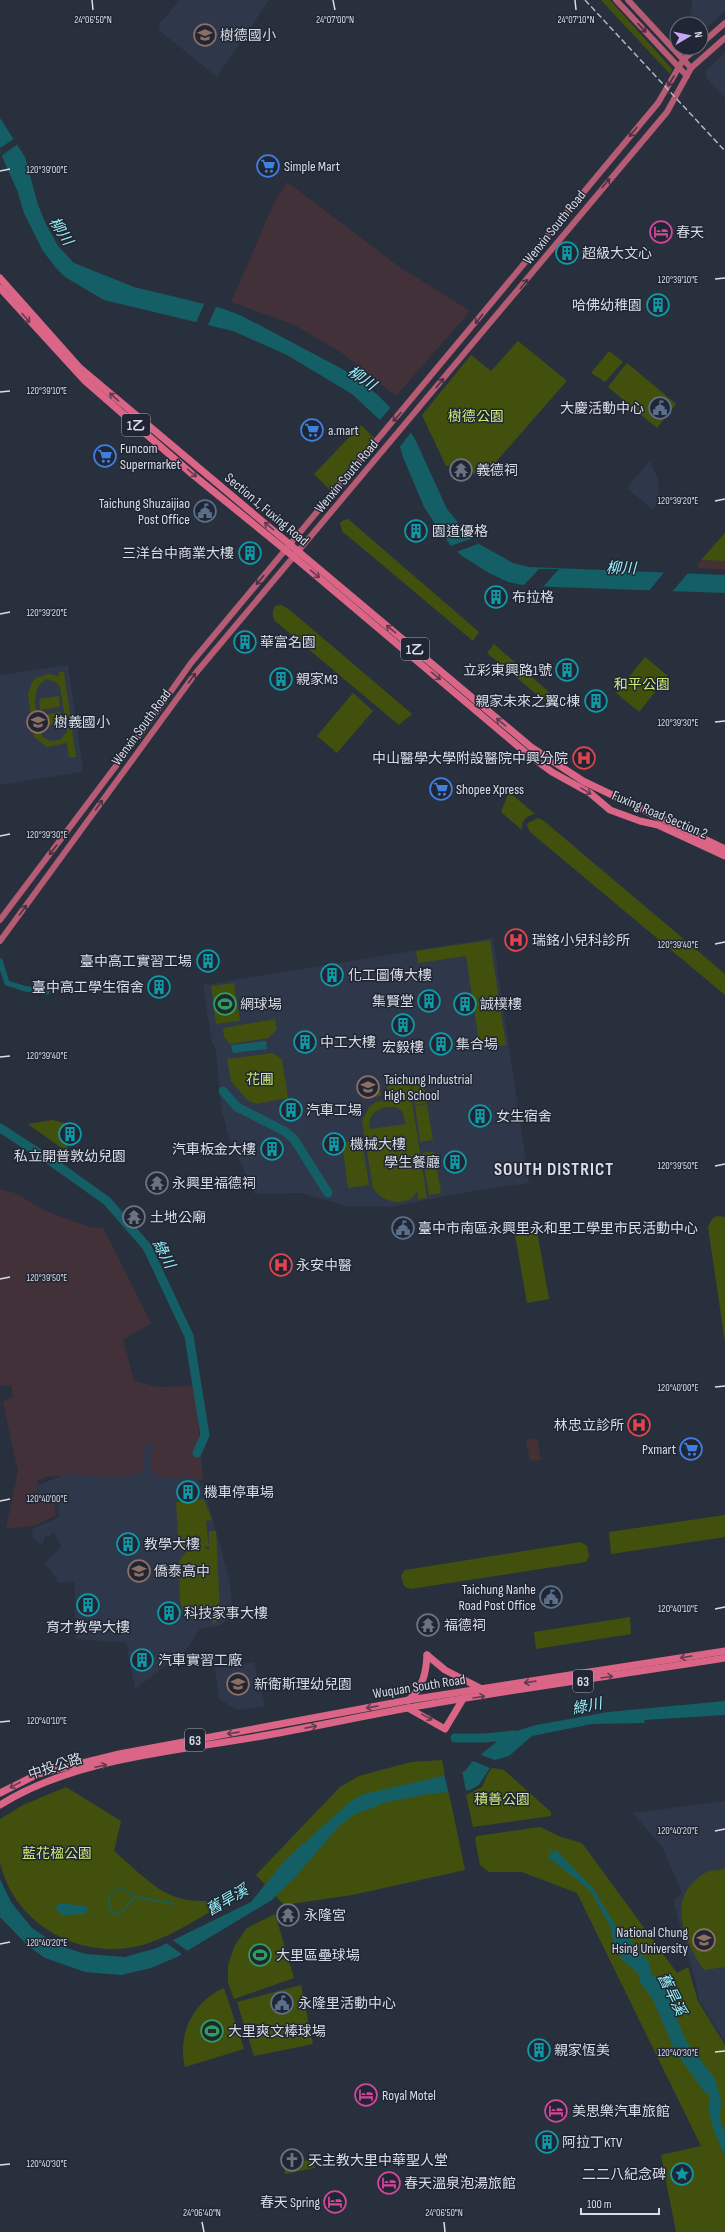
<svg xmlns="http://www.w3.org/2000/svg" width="725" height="2232" font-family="'Sofia Sans Condensed','Noto Sans TC',sans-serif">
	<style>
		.commercial { fill: #453134 }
		.industrial { fill: #43313a }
		.built { fill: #2f374a }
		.green { fill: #42500e; fill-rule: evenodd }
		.water { fill: #135f65 }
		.pier { fill: #29303d }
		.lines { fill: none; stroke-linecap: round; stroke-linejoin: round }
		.stream { stroke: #135f65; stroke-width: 1.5 }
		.canal { stroke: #135f65; stroke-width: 5.5 }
		.river { stroke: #135f65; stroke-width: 9 }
		.secondary { stroke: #b65b74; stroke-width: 6 }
		.primary { stroke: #da6587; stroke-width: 7 }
		.rail { stroke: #b3b8c2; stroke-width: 1.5; stroke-dasharray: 6 3; stroke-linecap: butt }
		.oneway { stroke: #463343 }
		.oneway2 { stroke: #613c50 }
		.ticks { fill: none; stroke: #d9dde6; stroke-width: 1.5 }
		.labels { text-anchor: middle; stroke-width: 3; stroke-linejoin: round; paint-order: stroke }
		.shield { fill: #202633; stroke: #a2a6b0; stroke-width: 1 }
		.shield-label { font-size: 13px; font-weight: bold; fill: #d9dde6 }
		.poi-label { font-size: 14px; fill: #d9dde6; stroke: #202633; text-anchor: start }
		.street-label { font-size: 14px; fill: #d9dde6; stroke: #202633 }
		.park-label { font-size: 14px; fill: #ceec77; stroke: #202633 }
		.water-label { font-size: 15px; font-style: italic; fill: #99f4fc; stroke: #202633 }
		.district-label { font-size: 18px; font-weight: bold; letter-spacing: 1px; fill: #d9dde6; stroke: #202633 }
		.ticks-label { font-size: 10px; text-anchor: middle; fill: #d9dde6; stroke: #202633; stroke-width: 3; stroke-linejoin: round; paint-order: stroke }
	</style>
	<rect width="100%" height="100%" fill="#29303d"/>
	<g class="commercial">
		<polygon points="701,560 725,561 725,569 699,568 697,565"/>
		<polygon points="537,1438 541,1460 530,1461 526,1440"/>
	</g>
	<g class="industrial">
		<polygon points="287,182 398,266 470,311 396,396 342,353 293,324 231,302 274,203"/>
		<polygon points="0,1189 15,1193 43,1210 89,1227 103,1228 151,1323 123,1340 134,1381 158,1387 195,1386 203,1479 154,1482 138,1496 92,1477 49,1476 38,1480 36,1500 55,1505 55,1516 36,1525 6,1529 18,1471 3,1402 13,1397 11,1385 0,1386"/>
	</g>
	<g class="built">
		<polygon points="180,0 269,0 217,77 160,31 159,24"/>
		<polygon points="692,0 725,0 725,11 701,32 701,24 690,24"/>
		<polygon points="725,53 725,98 706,77 706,70"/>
		<polygon points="650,460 658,480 659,499 653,510 627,488"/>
		<polygon points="68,665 83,769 81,772 0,785 0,675"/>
		<polygon points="493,938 529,1183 467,1192 390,1207 346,1206 301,1193 255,1194 229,1138 221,1108 216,1052 214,1044 212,1043 203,985"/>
		<polygon points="145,1444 153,1444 151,1471 162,1477 197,1478 206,1495 229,1579 234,1616 220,1625 200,1629 184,1652 135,1689 126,1643 75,1639 75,1581 59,1583 45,1563 61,1546 53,1532 50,1536 45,1536 42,1546 33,1538 32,1529 59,1517 59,1505 37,1501 38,1485 67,1474 114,1477 142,1473"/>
		<polygon points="254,1662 265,1706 237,1710 219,1699 215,1668"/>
		<polygon points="725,1801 725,2042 699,2000 695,1979 673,1901 682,1893 663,1848 633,1813"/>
	</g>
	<g class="green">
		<polygon points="601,0 610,0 672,69 670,74"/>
		<polygon points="518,341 566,380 565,383 481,479 472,472 472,468 463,461 457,465 446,466 422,415 471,355 491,371"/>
		<polygon points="609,351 623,362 605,382 591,373"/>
		<polygon points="627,363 676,404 657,428 608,387"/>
		<polygon points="361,425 374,438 330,490 314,474"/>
		<polygon points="348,519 479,632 473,641 342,531 340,523 344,520"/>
		<polygon points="725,533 725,561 701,560"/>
		<path d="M282 605 291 611 412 714 399 725 275 621C272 615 272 612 275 606Z"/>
		<polygon points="494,644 558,700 552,707 487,653"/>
		<polygon points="645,657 668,676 639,712 616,693"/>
		<path d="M59 672H64L76 757H69L67 743 47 747 34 737 28 694 32 682 36 678 49 674 59 676ZM47 679 57 683 60 687 67 731 61 739C52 742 45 741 41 733 38 715 27 689 47 679Z"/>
		<polygon points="353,693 373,711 337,753 317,736"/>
		<polygon points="59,696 60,707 40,710 39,699"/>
		<polygon points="61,712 63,723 43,726 41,715"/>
		<path d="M509 792 535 814C526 816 521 820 522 830L501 812Z"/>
		<polygon points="538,818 544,821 725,974 725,995 530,832 527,826 528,823"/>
		<polygon points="490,940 506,1045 480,1048 466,956 418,963 416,951"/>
		<polygon points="234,983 240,1021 216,1024 211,986"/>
		<polygon points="275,1019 277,1029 269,1038 230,1044 224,1037 223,1028"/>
		<polygon points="272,1053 282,1059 288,1098 256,1104 247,1100 231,1081 227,1059"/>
		<polygon points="423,1080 427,1103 415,1105 411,1081"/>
		<polygon points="410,1082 412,1094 389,1098 387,1086"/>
		<polygon points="380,1088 381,1096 363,1099 362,1091"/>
		<path d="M411 1095 427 1198 418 1199 417 1191C407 1209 384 1203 373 1189L362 1120 370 1106 376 1102 391 1099 405 1102V1097ZM387 1107H395L402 1111 406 1124 370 1129C367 1116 375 1110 387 1107Z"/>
		<polygon points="427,1104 433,1140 420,1142 418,1129 421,1128 418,1128 415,1106"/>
		<polygon points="52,1120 64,1123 68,1150 60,1147 28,1124"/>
		<polygon points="362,1140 369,1185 348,1188 342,1143"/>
		<polygon points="434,1151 441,1193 429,1195 422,1153"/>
		<polygon points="717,1216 725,1217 725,1342 708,1227 712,1219"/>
		<polygon points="536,1225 549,1299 527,1303 514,1229"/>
		<polygon points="204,1499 212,1520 206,1521 209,1546 204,1547 209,1550 209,1531 216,1531 220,1613 218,1620 213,1624 212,1616 200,1621 187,1617 182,1610 180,1600 179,1561 188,1549 179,1549 176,1502"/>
		<polygon points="725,1515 725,1537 611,1554 609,1532"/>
		<polygon points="581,1542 587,1546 589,1556 586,1562 410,1589 404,1586 401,1576 405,1570"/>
		<polygon points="630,1617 631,1634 536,1649 534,1632"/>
		<polygon points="442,1760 465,1870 352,1895 284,1905 256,1875 340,1787 359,1776 411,1762"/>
		<polygon points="492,1768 504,1770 551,1812 551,1816 473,1827 466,1795 482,1787 488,1773"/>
		<path d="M66 1787 121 1821 114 1851C159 1890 170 1909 234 1898 206 1913 177 1934 146 1944 84 1963 14 1926 0 1862 0 1849 0 1832 0 1819L23 1805Z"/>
		<polygon points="540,1827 561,1837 582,1843 677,1973 688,1967 698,2001 725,2045 725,2232 676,2232 661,2155 701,2146 577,1893 522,1872 489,1872 480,1865 475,1839 477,1836"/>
		<path d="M725 1869V1967L704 1970C688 1947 667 1904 695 1881 698 1878 703 1873 707 1872 712 1870 719 1870 725 1869Z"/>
		<polygon points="275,1914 294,1978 234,1999 228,1983 228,1965 235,1945 247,1928"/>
		<polygon points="301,1985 313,2044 254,2056 237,2002"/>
		<path d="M224 1988 244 2049 185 2067C177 2035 193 2001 224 1988Z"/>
		<polygon points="313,2159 315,2168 285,2174 284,2165"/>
	</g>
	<g class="water">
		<polygon points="0,118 25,157 38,205 46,224 58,246 74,263 134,287 221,308 242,316 346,371 378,395 403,421 415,439 447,509 465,531 479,544 513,563 529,567 725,575 725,593 527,586 508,582 489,573 462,556 451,546 437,527 424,507 403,457 397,436 352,394 287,355 233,331 104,300 65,277 56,268 43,251 24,213 17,190 0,152"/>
		<polygon points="266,1041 267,1049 233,1053 231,1045"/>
		<polygon points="725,1701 725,1715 644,1720 645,1723 592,1724 532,1736 509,1756 495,1760 479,1785 470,1790 428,1794 387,1802 355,1814 340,1825 296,1876 272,1900 177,1957 151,1968 121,1975 85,1972 45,1958 28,1946 0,1917 0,1879 11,1902 32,1928 57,1945 86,1954 125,1957 157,1948 251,1902 285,1860 351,1801 364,1794 465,1771 472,1762 506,1734 536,1725 608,1712"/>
		<polygon points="556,1850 593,1888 617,1928 630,1939 636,1951 648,1960 652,1975 658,1978 664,1987 686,2041 715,2079 721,2100 720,2119 725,2134 725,2156 714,2131 708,2107 710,2102 709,2094 705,2093 675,2051 653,2000 640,1982 638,1973 623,1961 614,1945 610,1926 590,1890 548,1857"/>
		<polygon points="60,1903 85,1906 89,1909 84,1914 62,1915 55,1908"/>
	</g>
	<g class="pier">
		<polygon points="14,139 18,144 1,156 0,148"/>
		<polygon points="205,302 216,307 208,325 196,323"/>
		<polygon points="392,406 412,431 399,448 395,437 379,421"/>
		<polygon points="473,538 478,544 456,552 451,546"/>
		<polygon points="539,569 559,569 542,588 523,586"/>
		<polygon points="666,570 689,572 671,593 648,592"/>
		<polygon points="479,1754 497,1761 490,1768 471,1760"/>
		<polygon points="462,1770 466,1791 449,1794 444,1774"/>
		<polygon points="171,1939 189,1952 183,1955 165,1942"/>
	</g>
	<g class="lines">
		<g class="stream">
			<polyline points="549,1849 553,1853"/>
			<path d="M135 1897 120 1914 111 1912C105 1901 110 1894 120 1887L135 1897 175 1904"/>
		</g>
		<polyline class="canal" points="0,961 7,983 26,989 47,992"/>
		<g class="river">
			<polyline points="223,1091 237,1107 286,1132 294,1139 328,1193"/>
			<polyline points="0,1128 48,1159 107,1201 147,1247 189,1336 205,1435 197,1453"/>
			<polyline points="455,1738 485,1738 514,1735"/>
		</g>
		<g class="secondary">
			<polyline points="616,0 687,76"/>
			<polyline points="628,0 691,68"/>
			<polyline points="701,44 725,23"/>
			<polyline points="0,920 152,718 191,663 658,103 683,60 697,48"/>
			<polyline points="0,941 195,674 667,112 691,68 725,38"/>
		</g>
		<g class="primary">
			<polyline points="0,278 80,368 531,747 583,781 725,849"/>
			<polyline points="0,288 84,380 192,474 294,557 526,753 552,772 590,793 610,810 640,821 658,825 725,856"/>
			<polyline points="427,1655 445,1670 482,1689"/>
			<path d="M409 1700C423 1686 426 1674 427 1655"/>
			<polyline points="408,1708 445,1729 463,1699"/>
			<polyline points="0,1793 38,1774 119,1754 409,1700 725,1651"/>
			<path d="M0 1805C78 1756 184 1751 273 1734 318 1726 363 1716 408 1708 513 1689 619 1675 725 1658"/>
		</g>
		<polyline class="rail" points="585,0 725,151"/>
	</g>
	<defs><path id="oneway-shaft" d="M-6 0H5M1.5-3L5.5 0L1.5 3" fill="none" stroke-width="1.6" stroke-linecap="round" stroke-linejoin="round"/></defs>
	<g class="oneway">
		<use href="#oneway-shaft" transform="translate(642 28) rotate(47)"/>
		<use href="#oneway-shaft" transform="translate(671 81) rotate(121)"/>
		<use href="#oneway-shaft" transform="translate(633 132) rotate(130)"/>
		<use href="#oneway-shaft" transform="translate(606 183) rotate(-50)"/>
		<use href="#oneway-shaft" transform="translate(524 284) rotate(-51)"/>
		<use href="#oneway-shaft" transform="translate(479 319) rotate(128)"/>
		<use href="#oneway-shaft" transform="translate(440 383) rotate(-50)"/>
		<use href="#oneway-shaft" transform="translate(397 417) rotate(132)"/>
		<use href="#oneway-shaft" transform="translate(260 580) rotate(130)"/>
		<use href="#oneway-shaft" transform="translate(192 678) rotate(-54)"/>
		<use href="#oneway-shaft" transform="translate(99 805) rotate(-55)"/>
		<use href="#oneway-shaft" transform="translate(53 850) rotate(127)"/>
		<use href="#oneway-shaft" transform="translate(23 910) rotate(-54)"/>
	</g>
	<g class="oneway2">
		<use href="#oneway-shaft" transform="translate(26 318) rotate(49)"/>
		<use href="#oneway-shaft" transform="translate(114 397) rotate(-139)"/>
		<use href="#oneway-shaft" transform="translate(192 473) rotate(40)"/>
		<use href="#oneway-shaft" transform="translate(269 526) rotate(-141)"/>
		<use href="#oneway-shaft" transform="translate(315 574) rotate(40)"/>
		<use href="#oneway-shaft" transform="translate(391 629) rotate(-140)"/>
		<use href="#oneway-shaft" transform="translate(436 676) rotate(40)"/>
		<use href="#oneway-shaft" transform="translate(501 722) rotate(-140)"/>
		<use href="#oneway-shaft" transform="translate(586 791) rotate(31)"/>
		<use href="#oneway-shaft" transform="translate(686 1657) rotate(171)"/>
		<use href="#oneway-shaft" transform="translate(607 1677) rotate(-9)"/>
		<use href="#oneway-shaft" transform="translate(530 1682) rotate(172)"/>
		<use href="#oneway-shaft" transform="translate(479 1697) rotate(-9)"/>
		<use href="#oneway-shaft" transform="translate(372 1707) rotate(170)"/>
		<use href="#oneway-shaft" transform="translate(427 1717) rotate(29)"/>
		<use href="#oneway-shaft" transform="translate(311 1727) rotate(-11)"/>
		<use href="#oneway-shaft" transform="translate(233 1733) rotate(172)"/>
		<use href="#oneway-shaft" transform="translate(101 1766) rotate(-12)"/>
		<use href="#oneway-shaft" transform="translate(15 1785) rotate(152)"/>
	</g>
	<path class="ticks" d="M92 0 93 10M333 0 335 10M575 0 576 10M0 171 10 169M715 279 725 278M0 392 10 391M715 501 725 499M0 614 10 612M715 722 725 721M0 836 10 834M715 944 725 942M0 1057 10 1056M715 1166 725 1164M0 1279 10 1277M715 1387 725 1386M0 1501 10 1499M715 1609 725 1607M0 1722 10 1721M715 1831 725 1829M0 1944 10 1942M715 2052 725 2051M0 2165 10 2164M202 2222 204 2232M444 2222 445 2232"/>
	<defs>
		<g id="school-ring" transform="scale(1.15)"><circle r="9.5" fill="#202633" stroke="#8d6e63" stroke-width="1.5"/><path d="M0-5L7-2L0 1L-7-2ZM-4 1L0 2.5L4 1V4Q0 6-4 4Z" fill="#8d6e63"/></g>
		<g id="supermarket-ring" transform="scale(1.15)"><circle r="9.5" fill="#202633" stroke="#3f7fe0" stroke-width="1.5"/><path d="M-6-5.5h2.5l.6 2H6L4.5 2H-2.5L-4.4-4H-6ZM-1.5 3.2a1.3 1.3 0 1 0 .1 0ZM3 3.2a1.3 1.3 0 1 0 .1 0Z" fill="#3f7fe0"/></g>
		<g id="hotel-ring" transform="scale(1.15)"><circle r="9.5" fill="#202633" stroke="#d1479c" stroke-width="1.5"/><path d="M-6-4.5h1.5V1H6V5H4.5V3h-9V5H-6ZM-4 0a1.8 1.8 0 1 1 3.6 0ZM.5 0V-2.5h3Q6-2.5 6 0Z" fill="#d1479c"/></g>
		<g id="building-ring" transform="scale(1.15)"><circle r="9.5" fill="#202633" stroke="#0f9aa8" stroke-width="1.5"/><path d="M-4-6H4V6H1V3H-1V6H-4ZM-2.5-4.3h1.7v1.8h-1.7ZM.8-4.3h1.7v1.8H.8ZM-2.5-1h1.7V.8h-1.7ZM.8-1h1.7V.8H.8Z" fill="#0f9aa8"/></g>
		<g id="civic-ring" transform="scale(1.15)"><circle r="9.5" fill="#202633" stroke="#5c6f8a" stroke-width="1.5"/><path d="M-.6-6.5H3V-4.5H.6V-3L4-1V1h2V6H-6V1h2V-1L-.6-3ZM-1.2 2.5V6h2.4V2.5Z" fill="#5c6f8a"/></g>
		<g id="temple-ring" transform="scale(1.15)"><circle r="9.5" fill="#202633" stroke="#6b7280" stroke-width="1.5"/><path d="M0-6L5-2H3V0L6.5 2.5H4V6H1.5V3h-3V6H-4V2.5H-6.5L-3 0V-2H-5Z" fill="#6b7280"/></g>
		<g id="hospital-ring" transform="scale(1.15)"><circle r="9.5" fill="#202633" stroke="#e0444e" stroke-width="1.5"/><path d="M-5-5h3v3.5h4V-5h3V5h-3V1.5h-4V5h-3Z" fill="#e0444e"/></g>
		<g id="stadium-ring" transform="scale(1.15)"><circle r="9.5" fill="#202633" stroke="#2e9e5b" stroke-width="1.5"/><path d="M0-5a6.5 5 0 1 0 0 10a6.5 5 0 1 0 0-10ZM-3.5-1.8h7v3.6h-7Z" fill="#2e9e5b"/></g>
		<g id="university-ring" transform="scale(1.15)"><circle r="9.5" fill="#202633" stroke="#8d6e63" stroke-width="1.5"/><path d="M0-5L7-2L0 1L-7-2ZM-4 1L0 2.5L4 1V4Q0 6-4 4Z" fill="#8d6e63"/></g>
		<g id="church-ring" transform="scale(1.15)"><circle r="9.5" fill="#202633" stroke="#6b7280" stroke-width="1.5"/><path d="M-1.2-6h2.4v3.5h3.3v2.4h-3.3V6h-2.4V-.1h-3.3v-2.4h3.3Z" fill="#6b7280"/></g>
		<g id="sight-ring" transform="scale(1.15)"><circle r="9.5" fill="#202633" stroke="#0f9aa8" stroke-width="1.5"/><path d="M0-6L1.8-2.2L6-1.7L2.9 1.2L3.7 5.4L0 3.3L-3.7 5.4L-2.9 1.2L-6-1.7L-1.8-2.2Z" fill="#0f9aa8"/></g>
	</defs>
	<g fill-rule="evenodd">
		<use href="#school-ring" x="205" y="35"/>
		<use href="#supermarket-ring" x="268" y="166"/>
		<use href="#hotel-ring" x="661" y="232"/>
		<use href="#building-ring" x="567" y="253"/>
		<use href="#building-ring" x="658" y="305"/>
		<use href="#civic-ring" x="660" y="408"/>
		<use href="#supermarket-ring" x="312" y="430"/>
		<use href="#supermarket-ring" x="105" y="456"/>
		<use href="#temple-ring" x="461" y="470"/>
		<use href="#civic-ring" x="205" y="511"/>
		<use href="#building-ring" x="416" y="531"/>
		<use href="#building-ring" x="250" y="553"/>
		<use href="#building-ring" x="496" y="597"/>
		<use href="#building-ring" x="245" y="642"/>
		<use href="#building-ring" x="567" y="670"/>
		<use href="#building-ring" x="281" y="679"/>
		<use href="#building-ring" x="596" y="701"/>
		<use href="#school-ring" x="38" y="722"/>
		<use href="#hospital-ring" x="584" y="758"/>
		<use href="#supermarket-ring" x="441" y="789"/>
		<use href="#hospital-ring" x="516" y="940"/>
		<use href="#building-ring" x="208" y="961"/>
		<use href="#building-ring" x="332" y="975"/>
		<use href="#building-ring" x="159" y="987"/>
		<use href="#building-ring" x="429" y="1001"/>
		<use href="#stadium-ring" x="225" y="1004"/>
		<use href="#building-ring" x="465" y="1004"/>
		<use href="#building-ring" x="403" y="1025"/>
		<use href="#building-ring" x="305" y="1042"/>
		<use href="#building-ring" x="441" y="1044"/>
		<use href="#school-ring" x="368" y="1087"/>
		<use href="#building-ring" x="291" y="1110"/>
		<use href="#building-ring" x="480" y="1116"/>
		<use href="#building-ring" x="70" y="1134"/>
		<use href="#building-ring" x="334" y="1144"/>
		<use href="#building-ring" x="272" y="1149"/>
		<use href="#building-ring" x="455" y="1162"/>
		<use href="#temple-ring" x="157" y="1183"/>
		<use href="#temple-ring" x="134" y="1217"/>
		<use href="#civic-ring" x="403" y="1228"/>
		<use href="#hospital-ring" x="281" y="1265"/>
		<use href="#hospital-ring" x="639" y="1425"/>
		<use href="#supermarket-ring" x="691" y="1449"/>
		<use href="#building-ring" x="188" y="1492"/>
		<use href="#building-ring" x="128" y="1544"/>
		<use href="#school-ring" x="139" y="1571"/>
		<use href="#civic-ring" x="551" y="1597"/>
		<use href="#building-ring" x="88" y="1605"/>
		<use href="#building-ring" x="169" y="1613"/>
		<use href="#temple-ring" x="428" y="1625"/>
		<use href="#building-ring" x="142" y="1660"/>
		<use href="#school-ring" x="238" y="1684"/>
		<use href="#temple-ring" x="288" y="1915"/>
		<use href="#university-ring" x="704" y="1940"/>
		<use href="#stadium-ring" x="260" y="1955"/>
		<use href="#civic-ring" x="282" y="2003"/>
		<use href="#stadium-ring" x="212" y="2031"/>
		<use href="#building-ring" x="539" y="2050"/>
		<use href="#hotel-ring" x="366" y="2095"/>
		<use href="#hotel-ring" x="556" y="2111"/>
		<use href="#building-ring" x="547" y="2142"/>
		<use href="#church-ring" x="292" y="2160"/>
		<use href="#sight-ring" x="682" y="2174"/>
		<use href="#hotel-ring" x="389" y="2183"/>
		<use href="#hotel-ring" x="335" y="2202"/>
	</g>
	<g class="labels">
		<g class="shield">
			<rect x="122" y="414" width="28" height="22" rx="3"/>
			<rect x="401" y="638" width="28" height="22" rx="3"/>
			<rect x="573" y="1670" width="20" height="22" rx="3"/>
			<rect x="185" y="1729" width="20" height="22" rx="3"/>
		</g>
		<g class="shield-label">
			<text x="136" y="430">1乙</text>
			<text x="415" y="654">1乙</text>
			<text x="583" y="1686">63</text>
			<text x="195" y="1745">63</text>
		</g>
		<g class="poi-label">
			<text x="220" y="40">樹德國小</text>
			<text x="284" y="171">Simple Mart</text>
			<text x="676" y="237">春天</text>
			<text x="582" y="258">超級大文心</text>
			<text x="642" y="310" text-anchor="end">哈佛幼稚園</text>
			<text x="644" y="413" text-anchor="end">大慶活動中心</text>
			<text x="328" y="435">a.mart</text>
			<text x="120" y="453">Funcom<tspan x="120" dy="16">Supermarket</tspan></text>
			<text x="476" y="475">義德祠</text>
			<text x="190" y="508" text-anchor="end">Taichung Shuzaijiao<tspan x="190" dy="16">Post Office</tspan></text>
			<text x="432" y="536">園道優格</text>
			<text x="234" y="558" text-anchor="end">三洋台中商業大樓</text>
			<text x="512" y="602">布拉格</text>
			<text x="260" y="647">華富名園</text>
			<text x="552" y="675" text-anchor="end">立彩東興路1號</text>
			<text x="296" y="684">親家M3</text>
			<text x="580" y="706" text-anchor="end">親家未來之翼C棟</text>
			<text x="54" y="727">樹義國小</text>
			<text x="568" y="763" text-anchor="end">中山醫學大學附設醫院中興分院</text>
			<text x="456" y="794">Shopee Xpress</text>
			<text x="532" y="945">瑞銘小兒科診所</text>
			<text x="192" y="966" text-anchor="end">臺中高工實習工場</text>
			<text x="348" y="980">化工圖傳大樓</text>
			<text x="144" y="992" text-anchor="end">臺中高工學生宿舍</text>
			<text x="414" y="1006" text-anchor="end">集賢堂</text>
			<text x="240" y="1009">網球場</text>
			<text x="480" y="1009">誠樸樓</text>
			<text x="320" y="1047">中工大樓</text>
			<text x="456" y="1049">集合場</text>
			<text x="403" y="1052" text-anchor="middle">宏毅樓</text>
			<text x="384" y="1084">Taichung Industrial<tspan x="384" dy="16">High School</tspan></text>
			<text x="306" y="1115">汽車工場</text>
			<text x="496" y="1121">女生宿舍</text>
			<text x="350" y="1149">機械大樓</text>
			<text x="256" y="1154" text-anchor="end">汽車板金大樓</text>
			<text x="70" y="1161" text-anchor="middle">私立開普敦幼兒園</text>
			<text x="440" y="1167" text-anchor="end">學生餐廳</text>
			<text x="172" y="1188">永興里福德祠</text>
			<text x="150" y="1222">土地公廟</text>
			<text x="418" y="1233">臺中市南區永興里永和里工學里市民活動中心</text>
			<text x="296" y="1270">永安中醫</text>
			<text x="624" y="1430" text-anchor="end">林忠立診所</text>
			<text x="676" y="1454" text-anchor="end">Pxmart</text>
			<text x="204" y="1497">機車停車場</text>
			<text x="144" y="1549">教學大樓</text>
			<text x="154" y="1576">僑泰高中</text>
			<text x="536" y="1594" text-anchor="end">Taichung Nanhe<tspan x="536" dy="16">Road Post Office</tspan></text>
			<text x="184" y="1618">科技家事大樓</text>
			<text x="444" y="1630">福德祠</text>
			<text x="88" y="1632" text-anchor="middle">育才教學大樓</text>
			<text x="158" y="1665">汽車實習工廠</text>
			<text x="254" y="1689">新衛斯理幼兒園</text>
			<text x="304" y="1920">永隆宮</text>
			<text x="688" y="1937" text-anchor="end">National Chung<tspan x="688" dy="16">Hsing University</tspan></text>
			<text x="276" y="1960">大里區壘球場</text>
			<text x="298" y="2008">永隆里活動中心</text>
			<text x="228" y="2036">大里爽文棒球場</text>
			<text x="554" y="2055">親家恆美</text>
			<text x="382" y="2100">Royal Motel</text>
			<text x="572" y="2116">美思樂汽車旅館</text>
			<text x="562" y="2147">阿拉丁KTV</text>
			<text x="308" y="2165">天主教大里中華聖人堂</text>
			<text x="666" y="2179" text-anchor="end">二二八紀念碑</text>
			<text x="404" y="2188">春天溫泉泡湯旅館</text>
			<text x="320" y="2207" text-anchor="end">春天 Spring</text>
		</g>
		<g class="street-label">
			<text transform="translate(554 227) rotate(-51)" y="5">Wenxin South Road</text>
			<text transform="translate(346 476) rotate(-50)" y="5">Wenxin South Road</text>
			<text transform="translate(267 509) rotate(40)" y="5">Section 1, Fuxing Road</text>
			<text transform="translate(141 727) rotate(-54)" y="5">Wenxin South Road</text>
			<text transform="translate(660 814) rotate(23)" y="5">Fuxing Road Section 2</text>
			<text transform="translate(419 1686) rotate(-9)" y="5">Wuquan South Road</text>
			<text transform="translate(55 1766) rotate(-18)" y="5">中投公路</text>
		</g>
		<g class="park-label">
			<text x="476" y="421">樹德公園</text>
			<text x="642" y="689">和平公園</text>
			<text x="260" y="1084">花圃</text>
			<text x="502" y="1804">積善公園</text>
			<text x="57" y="1858">藍花楹公園</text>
		</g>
		<g class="water-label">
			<text transform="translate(61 231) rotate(57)" y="5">柳川</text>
			<text transform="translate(362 378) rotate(35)" y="5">柳川</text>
			<text transform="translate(621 568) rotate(1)" y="5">柳川</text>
			<text transform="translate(164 1254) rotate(62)" y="5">綠川</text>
			<text transform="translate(587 1706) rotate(-12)" y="5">綠川</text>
			<text transform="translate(227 1900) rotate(-30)" y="5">舊旱溪</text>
			<text transform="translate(672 1994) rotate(64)" y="5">舊旱溪</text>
		</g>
		<g class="district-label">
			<text x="554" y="1175">SOUTH DISTRICT</text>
		</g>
	</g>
	<g class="ticks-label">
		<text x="576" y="23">24°07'10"N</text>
		<text x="93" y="23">24°06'50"N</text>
		<text x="335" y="23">24°07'00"N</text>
		<text x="47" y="173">120°39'00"E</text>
		<text x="678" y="283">120°39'10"E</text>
		<text x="47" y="394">120°39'10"E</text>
		<text x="678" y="504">120°39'20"E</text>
		<text x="47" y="616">120°39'20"E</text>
		<text x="678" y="726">120°39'30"E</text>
		<text x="47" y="838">120°39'30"E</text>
		<text x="678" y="948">120°39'40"E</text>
		<text x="47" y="1059">120°39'40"E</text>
		<text x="678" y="1169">120°39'50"E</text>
		<text x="47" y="1281">120°39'50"E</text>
		<text x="678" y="1391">120°40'00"E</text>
		<text x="47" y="1502">120°40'00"E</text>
		<text x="678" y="1612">120°40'10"E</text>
		<text x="47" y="1724">120°40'10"E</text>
		<text x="678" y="1834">120°40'20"E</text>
		<text x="47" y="1946">120°40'20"E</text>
		<text x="678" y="2056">120°40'30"E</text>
		<text x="47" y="2167">120°40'30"E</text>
		<text x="202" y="2216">24°06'40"N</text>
		<text x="444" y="2216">24°06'50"N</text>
	</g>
	<g transform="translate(689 36) rotate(81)"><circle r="19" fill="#202633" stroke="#6a6f7b"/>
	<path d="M0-3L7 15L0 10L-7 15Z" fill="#c6a6f0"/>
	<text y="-6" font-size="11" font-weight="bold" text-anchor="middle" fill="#d9dde6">N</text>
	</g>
	<path d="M581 2208v6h78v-6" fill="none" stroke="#d9dde6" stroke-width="2"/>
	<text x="587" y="2208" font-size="12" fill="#d9dde6" stroke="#202633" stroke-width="3" paint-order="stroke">100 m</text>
</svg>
